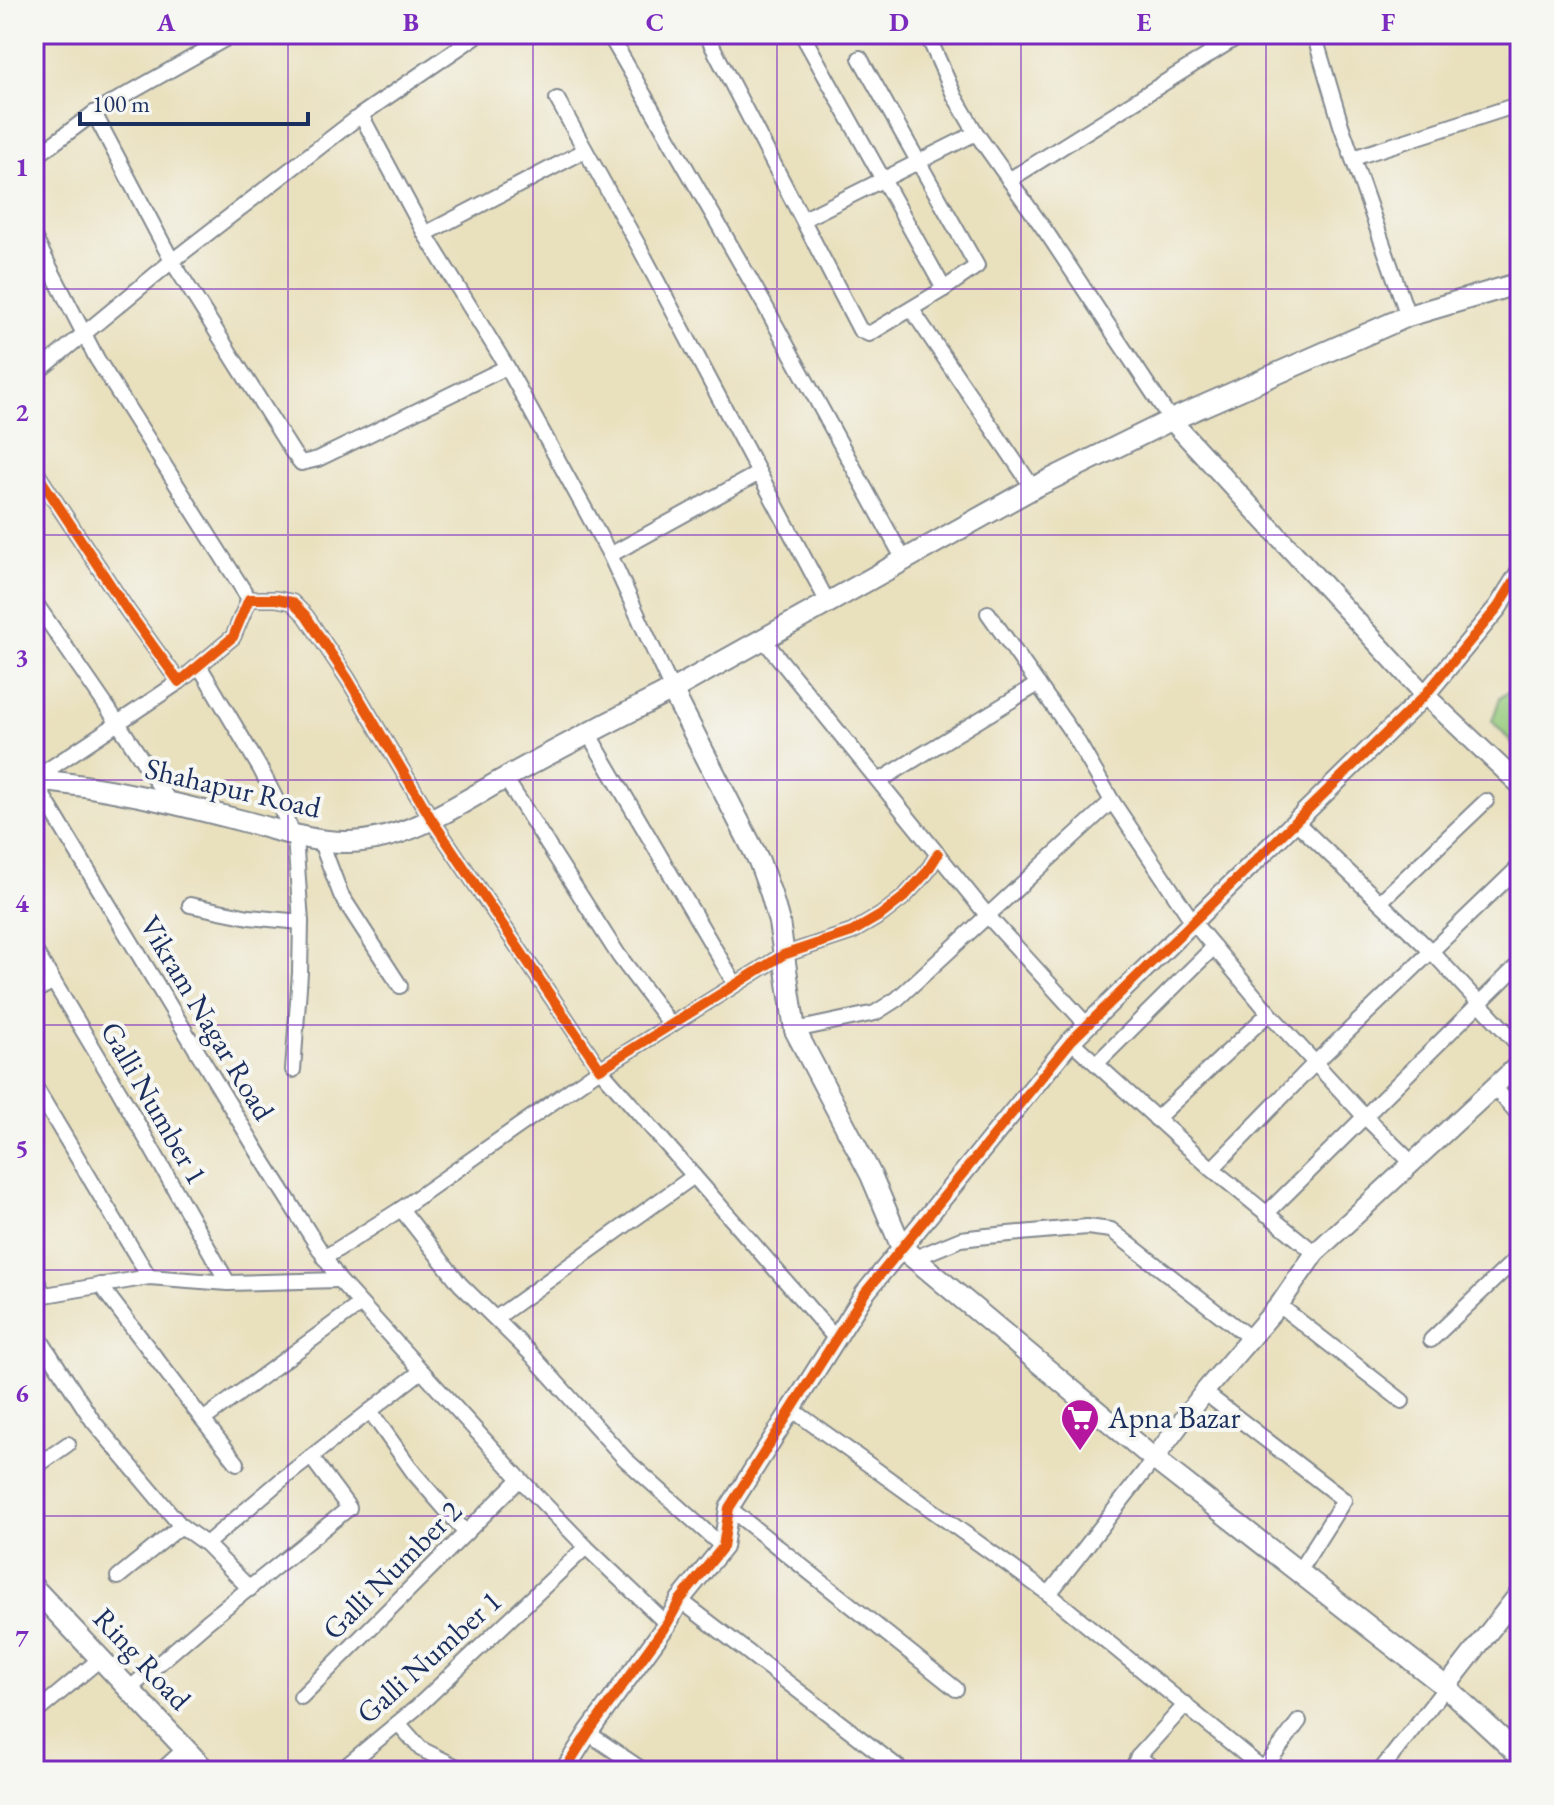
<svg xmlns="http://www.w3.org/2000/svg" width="1554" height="1805" font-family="'EB Garamond',serif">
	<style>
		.green { fill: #95c97b; stroke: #587c6c; stroke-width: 2 }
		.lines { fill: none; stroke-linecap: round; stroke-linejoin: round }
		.minor-casing { stroke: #82888e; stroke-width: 18 }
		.tertiary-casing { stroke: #82888e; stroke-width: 22 }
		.secondary-casing { stroke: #82888e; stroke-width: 24 }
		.minor { stroke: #fff; stroke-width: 14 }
		.tertiary { stroke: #fff; stroke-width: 18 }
		.secondary { stroke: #fff; stroke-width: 20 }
		.cycleway-casing { stroke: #f6f6f2; stroke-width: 15 }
		.cycleway { stroke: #e8590c; stroke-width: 10 }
		.grid { fill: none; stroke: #7b2cbf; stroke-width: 2; stroke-opacity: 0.55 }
		.labels { text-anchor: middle; stroke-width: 8; stroke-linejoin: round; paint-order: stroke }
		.street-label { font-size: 30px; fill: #1b2f5e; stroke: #f6f6f2 }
		.poi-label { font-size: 30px; fill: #1b2f5e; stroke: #f6f6f2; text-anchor: start }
		.neatline { fill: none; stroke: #7b2cbf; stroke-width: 3 }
		.grid-label { font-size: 26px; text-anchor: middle; font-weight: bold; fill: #7b2cbf }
	</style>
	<rect width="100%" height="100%" fill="#f6f6f2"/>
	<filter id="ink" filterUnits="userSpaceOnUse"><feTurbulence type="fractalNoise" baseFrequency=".0125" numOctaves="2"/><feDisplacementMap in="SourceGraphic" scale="16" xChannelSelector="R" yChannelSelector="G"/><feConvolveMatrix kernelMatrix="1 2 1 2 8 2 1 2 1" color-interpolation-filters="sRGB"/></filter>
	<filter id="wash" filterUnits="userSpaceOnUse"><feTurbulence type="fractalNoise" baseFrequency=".006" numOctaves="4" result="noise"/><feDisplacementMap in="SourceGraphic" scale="32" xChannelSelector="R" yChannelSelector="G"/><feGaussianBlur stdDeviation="1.8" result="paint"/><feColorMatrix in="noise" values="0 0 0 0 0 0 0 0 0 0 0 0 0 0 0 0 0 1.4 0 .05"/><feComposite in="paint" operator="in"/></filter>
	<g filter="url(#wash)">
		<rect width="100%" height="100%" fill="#e9e0bd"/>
		<polygon class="green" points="1520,683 1520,752 1492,721 1500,698"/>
	</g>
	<g filter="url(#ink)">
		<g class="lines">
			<g class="minor-casing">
				<g id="minor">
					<polyline points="479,34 361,115 425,234 507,367 610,555 672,690"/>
					<polyline points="609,34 763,302 904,560"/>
					<polyline points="706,34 860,330 869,334 944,289 802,34"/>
					<polyline points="927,34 955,97 976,133 1049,236 1171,420"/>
					<polyline points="1204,34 1213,52"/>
					<polyline points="1314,34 1341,125 1408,316"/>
					<polyline points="860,58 977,266 944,289"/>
					<polyline points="557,99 638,245 759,473 610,555"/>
					<polyline points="94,113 172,261 293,453 301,463 318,459 507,367"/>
					<polyline points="34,158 94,113 234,34"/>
					<polyline points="1353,158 1520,104"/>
					<polyline points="1009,180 1242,34"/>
					<polyline points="804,219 976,133"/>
					<polyline points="425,234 584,151"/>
					<polyline points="34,237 97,359 249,599"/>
					<polyline points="912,310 1033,488"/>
					<polyline points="34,375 172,261 361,115"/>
					<polyline points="34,469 127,610 179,682 233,637 249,599 276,599 292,602 306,616 348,679 432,820 600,1069 783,955 852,932 881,915 904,897 926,873 938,854"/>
					<polyline points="759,473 827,601"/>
					<polyline points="34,601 118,723 34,779"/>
					<polyline points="988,613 1075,737 1112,801"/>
					<polyline points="764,640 987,915 1086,1024"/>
					<polyline points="200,667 261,770 295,837 301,922 300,973 293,1070"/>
					<polyline points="588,733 735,984"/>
					<polyline points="505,778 619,956 671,1025"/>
					<polyline points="34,781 261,1157 339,1280 520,1479 586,1547 667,1624"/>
					<polyline points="879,781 1038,684"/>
					<polyline points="171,804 118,723 179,682"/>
					<polyline points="1296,822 1432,952 1520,1047"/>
					<polyline points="320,840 341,895 400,986"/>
					<polyline points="1381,901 1486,801"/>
					<polyline points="190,905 249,917 301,922"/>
					<polyline points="34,949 119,1091 228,1283"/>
					<polyline points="34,992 52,982"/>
					<polyline points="1269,1013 1364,1116 1412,1163"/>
					<polyline points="795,1030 875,1013 897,999 1112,801 1193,922 1269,1013 1156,1119"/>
					<polyline points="1071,1041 1212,1169 1315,1253"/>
					<polyline points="1097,1063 1214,947"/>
					<polyline points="34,1085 149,1277"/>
					<polyline points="1494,1087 1520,1116"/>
					<polyline points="1212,1169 1315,1063 1520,866"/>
					<polyline points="401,1209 460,1284 531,1354 625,1459 723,1547"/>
					<polyline points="1266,1214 1520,963"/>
					<polyline points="324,1258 401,1209 600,1069 694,1176"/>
					<polyline points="915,1258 961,1239 987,1236 1087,1227 1111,1230 1250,1338"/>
					<polyline points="34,1275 44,1295"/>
					<polyline points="100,1285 203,1420 359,1305"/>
					<polyline points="34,1297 149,1277 228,1283 339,1280"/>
					<polyline points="1279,1305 1402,1401"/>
					<polyline points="496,1318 694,1176 836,1339"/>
					<polyline points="34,1330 93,1421 181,1526 206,1544 250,1589"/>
					<polyline points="1431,1340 1520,1255"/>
					<polyline points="420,1372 370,1411 414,1473 466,1533"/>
					<polyline points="1204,1392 1344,1500 1299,1571"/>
					<polyline points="790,1408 1049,1594 1263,1769"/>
					<polyline points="203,1420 237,1463"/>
					<polyline points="34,1468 68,1444"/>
					<polyline points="729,1508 956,1689"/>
					<polyline points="206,1544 280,1481 370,1411"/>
					<polyline points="118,1577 181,1526"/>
					<polyline points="1049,1594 1154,1459"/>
					<polyline points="680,1600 903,1771"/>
					<polyline points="128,1690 207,1622 349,1508 311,1457"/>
					<polyline points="301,1697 520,1479"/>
					<polyline points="34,1714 100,1659"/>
					<polyline points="398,1723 421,1749 465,1771"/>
					<polyline points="588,1733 644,1771"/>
					<polyline points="1138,1757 1158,1771"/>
					<polyline points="161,1771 185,1749"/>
					<polyline points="340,1771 416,1708 586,1547"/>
					<polyline points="1131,1771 1138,1757 1186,1704"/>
					<polyline points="1262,1771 1299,1721"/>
					<polyline points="1380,1771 1446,1687"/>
				</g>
			</g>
			<g class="tertiary-casing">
				<g id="tertiary">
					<polyline points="1171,420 1425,695 1520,785"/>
					<polyline points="1154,1459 1204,1392 1279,1305 1315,1253 1520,1063"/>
					<polyline points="1446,1687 1520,1592"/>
					<polyline points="564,1771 588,1733 667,1624 680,1600 723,1547 729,1508 865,1293 1071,1041 1425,695 1498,607 1520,572"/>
				</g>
			</g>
			<g class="secondary-casing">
				<g id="secondary">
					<polyline points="1520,283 1408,316 1171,420 1033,488 672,690 759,861 771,894 779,922 795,1030 871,1175 902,1248 1154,1459 1446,1687 1520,1756"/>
					<path d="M34 780C105 786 174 803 243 821 279 830 311 843 349 842 413 840 462 801 516 772 567 744 619 717 672 690"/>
					<polyline points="34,1588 206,1771"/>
				</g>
			</g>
			<use href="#minor" class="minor"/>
			<use href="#tertiary" class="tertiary"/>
			<use href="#secondary" class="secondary"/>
			<g class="cycleway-casing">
				<g id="cycleway">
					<polyline points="34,469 127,610 179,682 233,637 249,599 276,599 292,602 306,616 348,679 432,820 600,1069 783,955 852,932 881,915 904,897 926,873 938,854"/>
					<polyline points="564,1771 588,1733 667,1624 680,1600 723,1547 729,1508 865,1293 1071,1041 1425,695 1498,607 1520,572"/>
				</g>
			</g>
			<use href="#cycleway" class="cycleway"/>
		</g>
	</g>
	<path class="grid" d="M288 34V1771M533 34V1771M777 34V1771M1021 34V1771M1266 34V1771M34 289H1520M34 535H1520M34 780H1520M34 1025H1520M34 1270H1520M34 1516H1520"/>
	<defs>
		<g id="supermarket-pin" transform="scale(2)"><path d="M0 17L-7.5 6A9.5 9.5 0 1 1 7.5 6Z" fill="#b5179e" stroke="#f6f6f2"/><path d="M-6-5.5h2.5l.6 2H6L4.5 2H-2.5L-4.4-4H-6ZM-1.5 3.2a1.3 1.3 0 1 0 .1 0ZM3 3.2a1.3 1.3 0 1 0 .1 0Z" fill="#fff"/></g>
	</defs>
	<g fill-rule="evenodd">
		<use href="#supermarket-pin" x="1080" y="1418"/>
	</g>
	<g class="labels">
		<g class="street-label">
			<text transform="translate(233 788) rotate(13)" y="10">Shahapur Road</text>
			<text transform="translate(207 1018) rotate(59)" y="10">Vikram Nagar Road</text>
			<text transform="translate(154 1103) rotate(60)" y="10">Galli Number 1</text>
			<text transform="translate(392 1570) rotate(-45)" y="10">Galli Number 2</text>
			<text transform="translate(429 1657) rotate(-42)" y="10">Galli Number 1</text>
			<text transform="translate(142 1659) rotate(47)" y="10">Ring Road</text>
		</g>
		<g class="poi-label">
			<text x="1108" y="1428">Apna Bazar</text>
		</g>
	</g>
	<rect width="1554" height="1805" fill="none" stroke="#f6f6f2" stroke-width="88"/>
	<path d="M80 112v12h228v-12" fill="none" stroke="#1b2f5e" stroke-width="4"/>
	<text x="92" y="112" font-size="24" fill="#1b2f5e" stroke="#f6f6f2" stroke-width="6" paint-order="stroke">100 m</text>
	<rect x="44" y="44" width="1466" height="1717" class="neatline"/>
	<g class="grid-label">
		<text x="166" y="31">A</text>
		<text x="411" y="31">B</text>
		<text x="655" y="31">C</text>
		<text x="899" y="31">D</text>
		<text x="1144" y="31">E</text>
		<text x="1388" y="31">F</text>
		<text x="22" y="176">1</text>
		<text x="22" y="421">2</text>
		<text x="22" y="666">3</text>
		<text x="22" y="912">4</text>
		<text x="22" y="1157">5</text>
		<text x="22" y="1402">6</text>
		<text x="22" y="1647">7</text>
	</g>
</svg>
